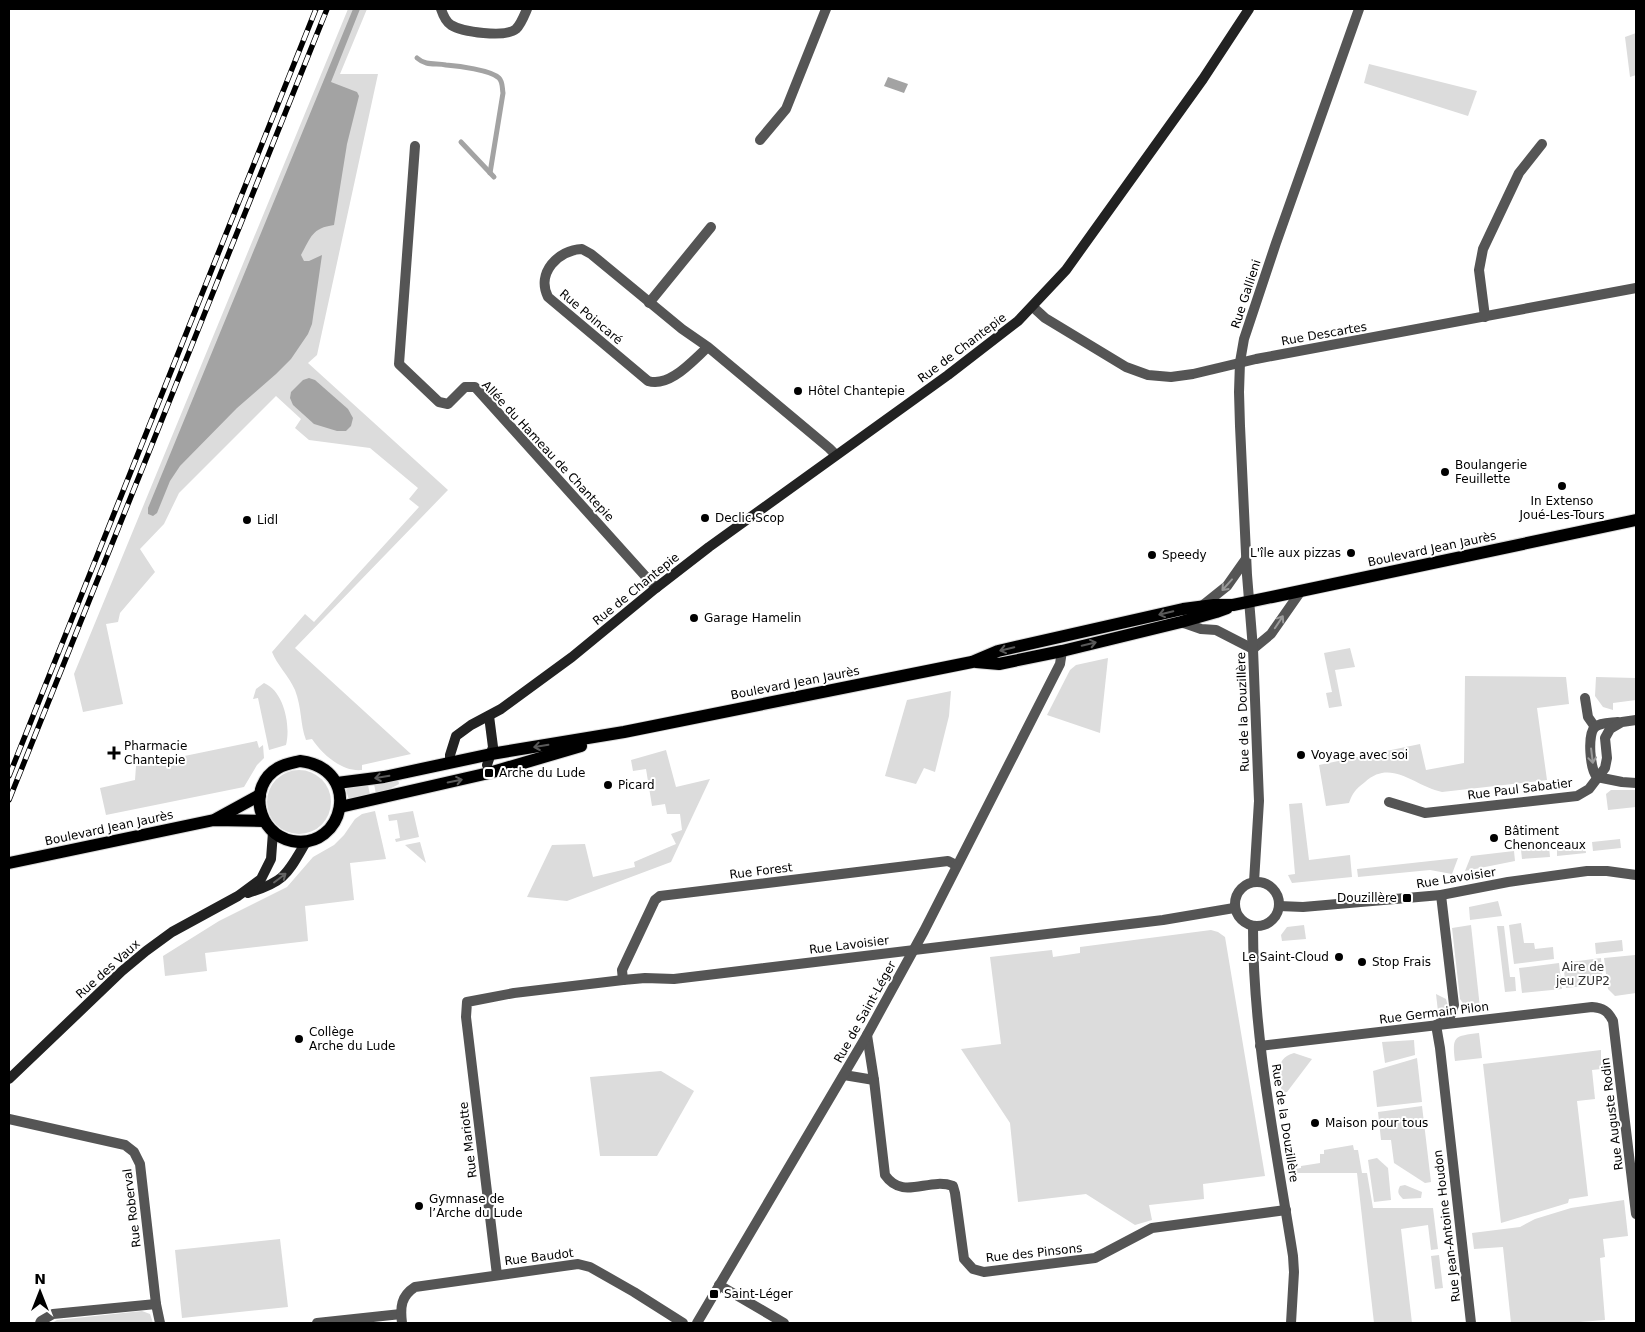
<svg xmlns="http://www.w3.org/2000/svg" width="1645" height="1332" font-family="'DejaVu Sans',sans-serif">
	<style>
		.green { fill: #dcdcdc }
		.water { fill: #a3a3a3 }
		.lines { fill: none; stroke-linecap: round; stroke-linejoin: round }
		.stream { stroke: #a3a3a3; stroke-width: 5 }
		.primary-casing { stroke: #dbdbdb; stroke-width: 14 }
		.street { stroke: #555; stroke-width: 10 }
		.secondary { stroke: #222; stroke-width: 10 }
		.primary { stroke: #000; stroke-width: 12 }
		.rail-casing { stroke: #000; stroke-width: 5.5 }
		.rail { stroke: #fff; stroke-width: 4; stroke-dasharray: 11; stroke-linecap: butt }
		.oneway { stroke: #999 }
		.oneway2 { stroke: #595959 }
		.oneway3 { stroke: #646464 }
		.poi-dot { fill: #000; stroke: #fff; stroke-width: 2 }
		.labels { text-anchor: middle; stroke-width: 4; stroke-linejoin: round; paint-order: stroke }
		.street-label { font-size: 12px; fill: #000; stroke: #fff }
		.poi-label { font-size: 12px; fill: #000; stroke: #fff; text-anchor: start }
		.park-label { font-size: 12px; fill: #333; stroke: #fff }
	</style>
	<rect width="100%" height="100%" fill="#fff"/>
	<g class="green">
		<path d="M348 9H367L340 74H378L317 355 308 363 448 490 295 648 411 754 362 765V770C342 772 323 755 312 739L306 740C300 724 302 708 295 690 289 676 277 665 272 652L305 614 314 622 419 507 409 499 418 488 370 448 309 440 295 428 301 419 276 396 179 493 164 524 140 549 155 572 120 613 118 622 106 624 123 704 83 712 74 674Z"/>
		<polygon points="1636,33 1636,75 1630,77 1625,37"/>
		<polygon points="1369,64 1477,91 1468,116 1364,83"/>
		<polygon points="1350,648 1355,667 1335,670 1342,706 1329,708 1326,693 1332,692 1324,653"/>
		<polygon points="1108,658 1100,733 1047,715 1070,670 1076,665"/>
		<path d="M1465 676 1566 677 1569 704 1537 708 1547 780 1442 792C1415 787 1392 758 1365 782 1355 790 1353 792 1349 803L1326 806 1319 765 1420 744 1426 770 1464 763Z"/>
		<polygon points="1596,677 1636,678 1636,700 1613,703 1613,710 1603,707 1595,696"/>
		<path d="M264 683C284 691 291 726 286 745L269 750 258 698 253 699 256 689Z"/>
		<polygon points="951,691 949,716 935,772 924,768 916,784 885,776 907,700"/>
		<polygon points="257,741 259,748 263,745 264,758 257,765 244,787 106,815 100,788 135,780 136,766"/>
		<polygon points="666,750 676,787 710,779 671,862 567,901 527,897 552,845 585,844 593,877 635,867 634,862 676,844 671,834 682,830 680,814 667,814 665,804 652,806 646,769 633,771 631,760"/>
		<circle cx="299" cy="802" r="32"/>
		<polygon points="398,779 399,784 386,791 376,794 374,784"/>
		<polygon points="368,785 370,795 349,800 346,790 348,788"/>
		<polygon points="1611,790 1636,790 1636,807 1608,810 1606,794"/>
		<polygon points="1302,803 1309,860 1350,855 1352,877 1292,883 1288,875 1295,874 1289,804"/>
		<polygon points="375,811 386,859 350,863 354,900 305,906 308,941 205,953 207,971 165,976 163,956 219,921 287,887 313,857 334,845 344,835 355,819 362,814"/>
		<polygon points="413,811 419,837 396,842 395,839 400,838 397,820 389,821 388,815"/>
		<polygon points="1620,839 1621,848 1593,851 1592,842"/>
		<polygon points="420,842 426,863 405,845"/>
		<polygon points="1585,843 1586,853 1557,856 1557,846"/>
		<polygon points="1549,847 1550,857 1522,859 1521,850"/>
		<polygon points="1514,851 1515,861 1465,871 1471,856"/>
		<polygon points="1458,858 1452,874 1430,870 1358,877 1357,869"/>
		<polygon points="1498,901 1502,916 1470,920 1469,907"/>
		<polygon points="1521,923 1524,943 1534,943 1535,949 1553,947 1554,959 1514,964 1509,925"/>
		<polygon points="1304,925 1306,939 1282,941 1281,935 1287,927"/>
		<polygon points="1471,925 1480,1008 1466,1008 1460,999 1452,928"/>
		<polygon points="1497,926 1504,926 1510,977 1515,977 1516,991 1505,992"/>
		<polygon points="1211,930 1218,932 1225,937 1265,1176 1203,1184 1204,1199 1149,1205 1152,1220 1135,1225 1086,1194 1018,1202 1010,1123 961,1049 1001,1044 990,957 1052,950 1053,957 1080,953 1080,947"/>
		<polygon points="1622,940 1623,951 1596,954 1595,943"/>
		<polygon points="1635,955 1636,956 1636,993 1615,996 1608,989 1604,958"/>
		<polygon points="1601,958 1603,984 1566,988 1563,963"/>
		<polygon points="1559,963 1562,989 1522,993 1519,968"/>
		<polygon points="1436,994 1446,999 1449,1010 1447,1014 1439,1020"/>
		<path d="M1479 1033 1482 1058 1455 1061C1452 1036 1454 1036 1479 1033Z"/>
		<polygon points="1414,1040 1415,1055 1385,1063 1382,1042"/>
		<polygon points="1601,1050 1601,1069 1592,1070 1595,1099 1577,1101 1588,1196 1569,1199 1568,1203 1501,1223 1483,1064"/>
		<path d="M1294 1053 1312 1059 1287 1092 1282 1093C1280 1077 1273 1059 1294 1053Z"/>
		<polygon points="1417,1058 1422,1102 1377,1107 1373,1071"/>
		<polygon points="661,1071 694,1091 657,1156 600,1156 590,1077"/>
		<polygon points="1422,1106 1431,1182 1425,1183 1394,1163 1391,1140 1381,1140 1378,1112"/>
		<polygon points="1353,1145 1354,1150 1358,1150 1362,1173 1367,1173 1373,1208 1433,1208 1438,1249 1431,1250 1428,1225 1401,1229 1412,1323 1374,1323 1357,1173 1295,1173 1295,1169 1301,1168 1301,1166 1320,1163 1320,1154 1324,1154 1324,1150"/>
		<polygon points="1377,1158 1388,1168 1391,1200 1374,1202 1368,1160"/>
		<path d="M1405 1185 1422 1192 1421 1198 1403 1199C1398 1194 1397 1192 1400 1186Z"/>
		<polygon points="1624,1200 1628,1236 1603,1239 1605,1257 1600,1258 1605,1320 1568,1323 1511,1323 1503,1247 1474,1249 1472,1233 1520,1227 1535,1219 1571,1208"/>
		<polygon points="280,1239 288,1307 182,1318 175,1250"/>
		<polygon points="1439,1255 1443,1288 1435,1289 1431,1256"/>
		<polygon points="142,1311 150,1314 153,1323 52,1323 57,1320"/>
	</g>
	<g class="water">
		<path d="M353 9H360L331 82 357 92 359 96 347 144 334 225C312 228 311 237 301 255L304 261H309L322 255 312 324 308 334 291 359 276 374 237 408 180 466 170 481 157 513 153 516 148 514V508Z"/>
		<polygon points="888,77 908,84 904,93 884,86"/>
		<polygon points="309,378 315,380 348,409 353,418 351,426 346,431 337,431 314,424 293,405 290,398 291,392 303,380"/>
	</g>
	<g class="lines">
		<g class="stream">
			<path d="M417 58C426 66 435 63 446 65 458 66 491 70 499 78 503 82 502 88 503 93L490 173"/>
			<polyline points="461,142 494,177"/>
		</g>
		<g class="primary-casing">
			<g id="primary">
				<polyline points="976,662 999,664 1062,651 1181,622 1216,612 1227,608"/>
				<path d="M300 761C364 769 344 851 292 841 257 834 247 786 278 768 285 764 292 763 300 761Z"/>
				<polyline points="337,783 384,777 491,754 624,732 972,662 998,651 1183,609 1214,605 1233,605 1272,597 1636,520"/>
				<polyline points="340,807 489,773 581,746"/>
				<polyline points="216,819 260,795"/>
				<polyline points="9,863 214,820 264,821"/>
			</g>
		</g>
		<g class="street">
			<path d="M441 9C443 15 446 22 451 25 462 32 505 38 516 29 521 24 524 16 527 9"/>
			<polyline points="760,140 786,109 826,9"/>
			<polyline points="415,146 399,364 439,402 448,404 465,387 475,387 656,588"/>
			<polyline points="649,303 711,227"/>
			<polyline points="1033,307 1045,318 1126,367 1148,375 1171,377 1193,374 1256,359 1636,288"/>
			<polyline points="1485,317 1479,270 1483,249 1519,173 1542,144"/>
			<path d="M708 347C693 360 670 388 648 381L548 297C536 273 558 250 582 249L591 254 682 329 708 347 829 448 836 455"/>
			<polyline points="1202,606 1227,586 1246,559"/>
			<polyline points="1181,622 1201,629 1216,630 1253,649"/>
			<polyline points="1253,649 1271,634 1301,591"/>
			<polyline points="1585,698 1588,717 1595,727"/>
			<path d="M1618 722C1611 723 1601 722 1595 727 1587 734 1590 770 1597 777L1622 782 1636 783"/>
			<polyline points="1389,802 1425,813 1577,796 1589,789 1605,768 1607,758 1605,738 1610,729 1622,722 1636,720"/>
			<circle cx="1257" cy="904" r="22"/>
			<polyline points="1254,882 1259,801 1253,649 1247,575 1240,426 1239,392 1240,362 1244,339 1276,243 1359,9"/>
			<polyline points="1279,906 1303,907 1441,895 1508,882 1587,871 1607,871 1636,875"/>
			<path d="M1253 927C1253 1038 1276 1147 1293 1256L1294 1272 1291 1323"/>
			<polyline points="623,980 622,970 655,900 660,896 948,861 956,865"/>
			<polyline points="1438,1024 1450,1017 1454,1005 1441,895"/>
			<polyline points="1436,1025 1440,1048 1471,1323"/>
			<path d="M1260 1046 1592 1007C1603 1008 1608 1011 1613 1021L1636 1214"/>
			<polyline points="844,1075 874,1080 867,1035"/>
			<path d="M874 1080 885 1175C903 1201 928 1177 953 1186L955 1193 964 1259 973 1269 984 1272 1095 1258 1152 1228 1286 1210"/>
			<polyline points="9,1119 125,1145 134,1152 140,1164 156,1304 160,1323"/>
			<polyline points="497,1275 466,1017 467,1002 514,993 623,980 645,978 674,979 1163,920 1234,908"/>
			<polyline points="719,1285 784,1323"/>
			<polyline points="40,1323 41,1321 53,1314 156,1304"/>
			<polyline points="317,1323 401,1314"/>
			<path d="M402 1323C400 1307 401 1296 415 1287L578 1264 590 1267 634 1292 683 1323"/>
			<polyline points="697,1323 867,1035 924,931 1060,664 1062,651"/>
		</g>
		<g class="secondary">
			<polyline points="450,763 450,755 456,736 471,725 501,709 572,657 656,588 709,547 948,375 1018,321 1066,270 1203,79 1249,9"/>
			<polyline points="487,765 493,747 489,716"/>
			<path d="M248 893C286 881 287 874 306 842"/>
			<polyline points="9,1079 122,971 146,951 172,932 238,896 261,879 271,859 273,832"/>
		</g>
		<use href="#primary" class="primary"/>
		<g class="rail-casing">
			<g id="rail">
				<polyline points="9,776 316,9"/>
				<polyline points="9,800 327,9"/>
			</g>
		</g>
		<use href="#rail" class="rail"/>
	</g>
	<defs><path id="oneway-shaft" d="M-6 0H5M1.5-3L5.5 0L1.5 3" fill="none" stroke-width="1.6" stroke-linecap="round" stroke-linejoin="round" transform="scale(1.25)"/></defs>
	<g class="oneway">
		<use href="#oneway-shaft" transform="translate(1227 585) rotate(132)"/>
		<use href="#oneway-shaft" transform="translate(1279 622) rotate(-56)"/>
		<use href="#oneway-shaft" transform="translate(1592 756) rotate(83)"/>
	</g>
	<g class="oneway2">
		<use href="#oneway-shaft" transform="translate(1166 613) rotate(167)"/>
		<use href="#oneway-shaft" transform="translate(1089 644) rotate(-13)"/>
		<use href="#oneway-shaft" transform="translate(1007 649) rotate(167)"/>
		<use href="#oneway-shaft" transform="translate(541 746) rotate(171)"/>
		<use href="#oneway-shaft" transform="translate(382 777) rotate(171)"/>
		<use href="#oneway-shaft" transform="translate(455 781) rotate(-12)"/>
	</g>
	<use class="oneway3" href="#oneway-shaft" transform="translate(280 878) rotate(-37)"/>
	<g class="poi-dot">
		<circle cx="798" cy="391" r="5"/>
		<circle cx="1445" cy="472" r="5"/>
		<circle cx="1562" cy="486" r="5"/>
		<circle cx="705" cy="518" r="5"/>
		<circle cx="247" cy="520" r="5"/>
		<circle cx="1351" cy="553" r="5"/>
		<circle cx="1152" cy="555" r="5"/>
		<circle cx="694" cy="618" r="5"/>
		<path d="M111.5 745.5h5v5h5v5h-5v5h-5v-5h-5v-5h5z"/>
		<circle cx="1301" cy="755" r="5"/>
		<rect x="484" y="768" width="10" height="10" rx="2.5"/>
		<circle cx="608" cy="785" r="5"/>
		<circle cx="1494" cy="838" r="5"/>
		<rect x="1402" y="893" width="10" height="10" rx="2.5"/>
		<circle cx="1339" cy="957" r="5"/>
		<circle cx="1362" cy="962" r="5"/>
		<circle cx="299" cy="1039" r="5"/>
		<circle cx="1315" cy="1123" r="5"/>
		<circle cx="419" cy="1206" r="5"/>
		<rect x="709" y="1289" width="10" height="10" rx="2.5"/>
	</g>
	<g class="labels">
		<g class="street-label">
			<text transform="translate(1246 294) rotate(-72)" y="4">Rue Gallieni</text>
			<text transform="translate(591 317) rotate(40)" y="4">Rue Poincaré</text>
			<text transform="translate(1324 334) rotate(-10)" y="4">Rue Descartes</text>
			<text transform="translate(962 348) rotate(-37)" y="4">Rue de Chantepie</text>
			<text transform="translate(548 451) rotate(47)" y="4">Allée du Hameau de Chantepie</text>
			<text transform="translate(1432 549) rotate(-12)" y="4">Boulevard Jean Jaurès</text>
			<text transform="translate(636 589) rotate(-39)" y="4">Rue de Chantepie</text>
			<text transform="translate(795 683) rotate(-11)" y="4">Boulevard Jean Jaurès</text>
			<text transform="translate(1243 712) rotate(-92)" y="4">Rue de la Douzillère</text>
			<text transform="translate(1520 789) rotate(-7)" y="4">Rue Paul Sabatier</text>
			<text transform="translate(109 828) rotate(-12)" y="4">Boulevard Jean Jaurès</text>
			<text transform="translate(761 871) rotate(-7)" y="4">Rue Forest</text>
			<text transform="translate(1456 878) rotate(-9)" y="4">Rue Lavoisier</text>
			<text transform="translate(849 945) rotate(-7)" y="4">Rue Lavoisier</text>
			<text transform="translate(108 969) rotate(-42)" y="4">Rue des Vaux</text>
			<text transform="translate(865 1012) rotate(-61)" y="4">Rue de Saint-Léger</text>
			<text transform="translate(1434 1013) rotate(-7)" y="4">Rue Germain Pilon</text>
			<text transform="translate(1612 1114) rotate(-97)" y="4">Rue Auguste Rodin</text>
			<text transform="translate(1285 1123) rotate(81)" y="4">Rue de la Douzillère</text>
			<text transform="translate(468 1140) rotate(-97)" y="4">Rue Mariotte</text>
			<text transform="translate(132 1208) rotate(-97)" y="4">Rue Roberval</text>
			<text transform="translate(1447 1226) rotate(-97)" y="4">Rue Jean-Antoine Houdon</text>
			<text transform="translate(1034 1253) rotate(-6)" y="4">Rue des Pinsons</text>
			<text transform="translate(539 1257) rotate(-7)" y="4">Rue Baudot</text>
		</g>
		<g class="poi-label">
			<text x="808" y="395">Hôtel Chantepie</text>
			<text x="1455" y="469">Boulangerie<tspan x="1455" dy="14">Feuillette</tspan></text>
			<text x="1562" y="505" text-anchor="middle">In Extenso<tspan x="1562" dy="14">Joué-Les-Tours</tspan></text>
			<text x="715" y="522">Declic Scop</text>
			<text x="257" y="524">Lidl</text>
			<text x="1341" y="557" text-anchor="end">L'île aux pizzas</text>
			<text x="1162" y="559">Speedy</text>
			<text x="704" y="622">Garage Hamelin</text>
			<text x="124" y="750">Pharmacie<tspan x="124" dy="14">Chantepie</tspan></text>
			<text x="1311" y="759">Voyage avec soi</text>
			<text x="499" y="777">Arche du Lude</text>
			<text x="618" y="789">Picard</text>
			<text x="1504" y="835">Bâtiment<tspan x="1504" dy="14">Chenonceaux</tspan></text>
			<text x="1397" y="902" text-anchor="end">Douzillère</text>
			<text x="1329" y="961" text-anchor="end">Le Saint-Cloud</text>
			<text x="1372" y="966">Stop Frais</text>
			<text x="309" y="1036">Collège<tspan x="309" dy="14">Arche du Lude</tspan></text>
			<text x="1325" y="1127">Maison pour tous</text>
			<text x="429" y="1203">Gymnase de<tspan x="429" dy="14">l’Arche du Lude</tspan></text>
			<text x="724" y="1298">Saint-Léger</text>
		</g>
		<g class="park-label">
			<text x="1583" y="971">Aire de<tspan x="1583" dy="14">jeu ZUP2</tspan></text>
		</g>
	</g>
	<rect width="1645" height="1332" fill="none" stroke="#000000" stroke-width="20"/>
	<g transform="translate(40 1292)" stroke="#ffffff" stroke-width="4" paint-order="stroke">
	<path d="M0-4L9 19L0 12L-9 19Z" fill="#000000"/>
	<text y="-8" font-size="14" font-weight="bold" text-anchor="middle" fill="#000000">N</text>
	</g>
</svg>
